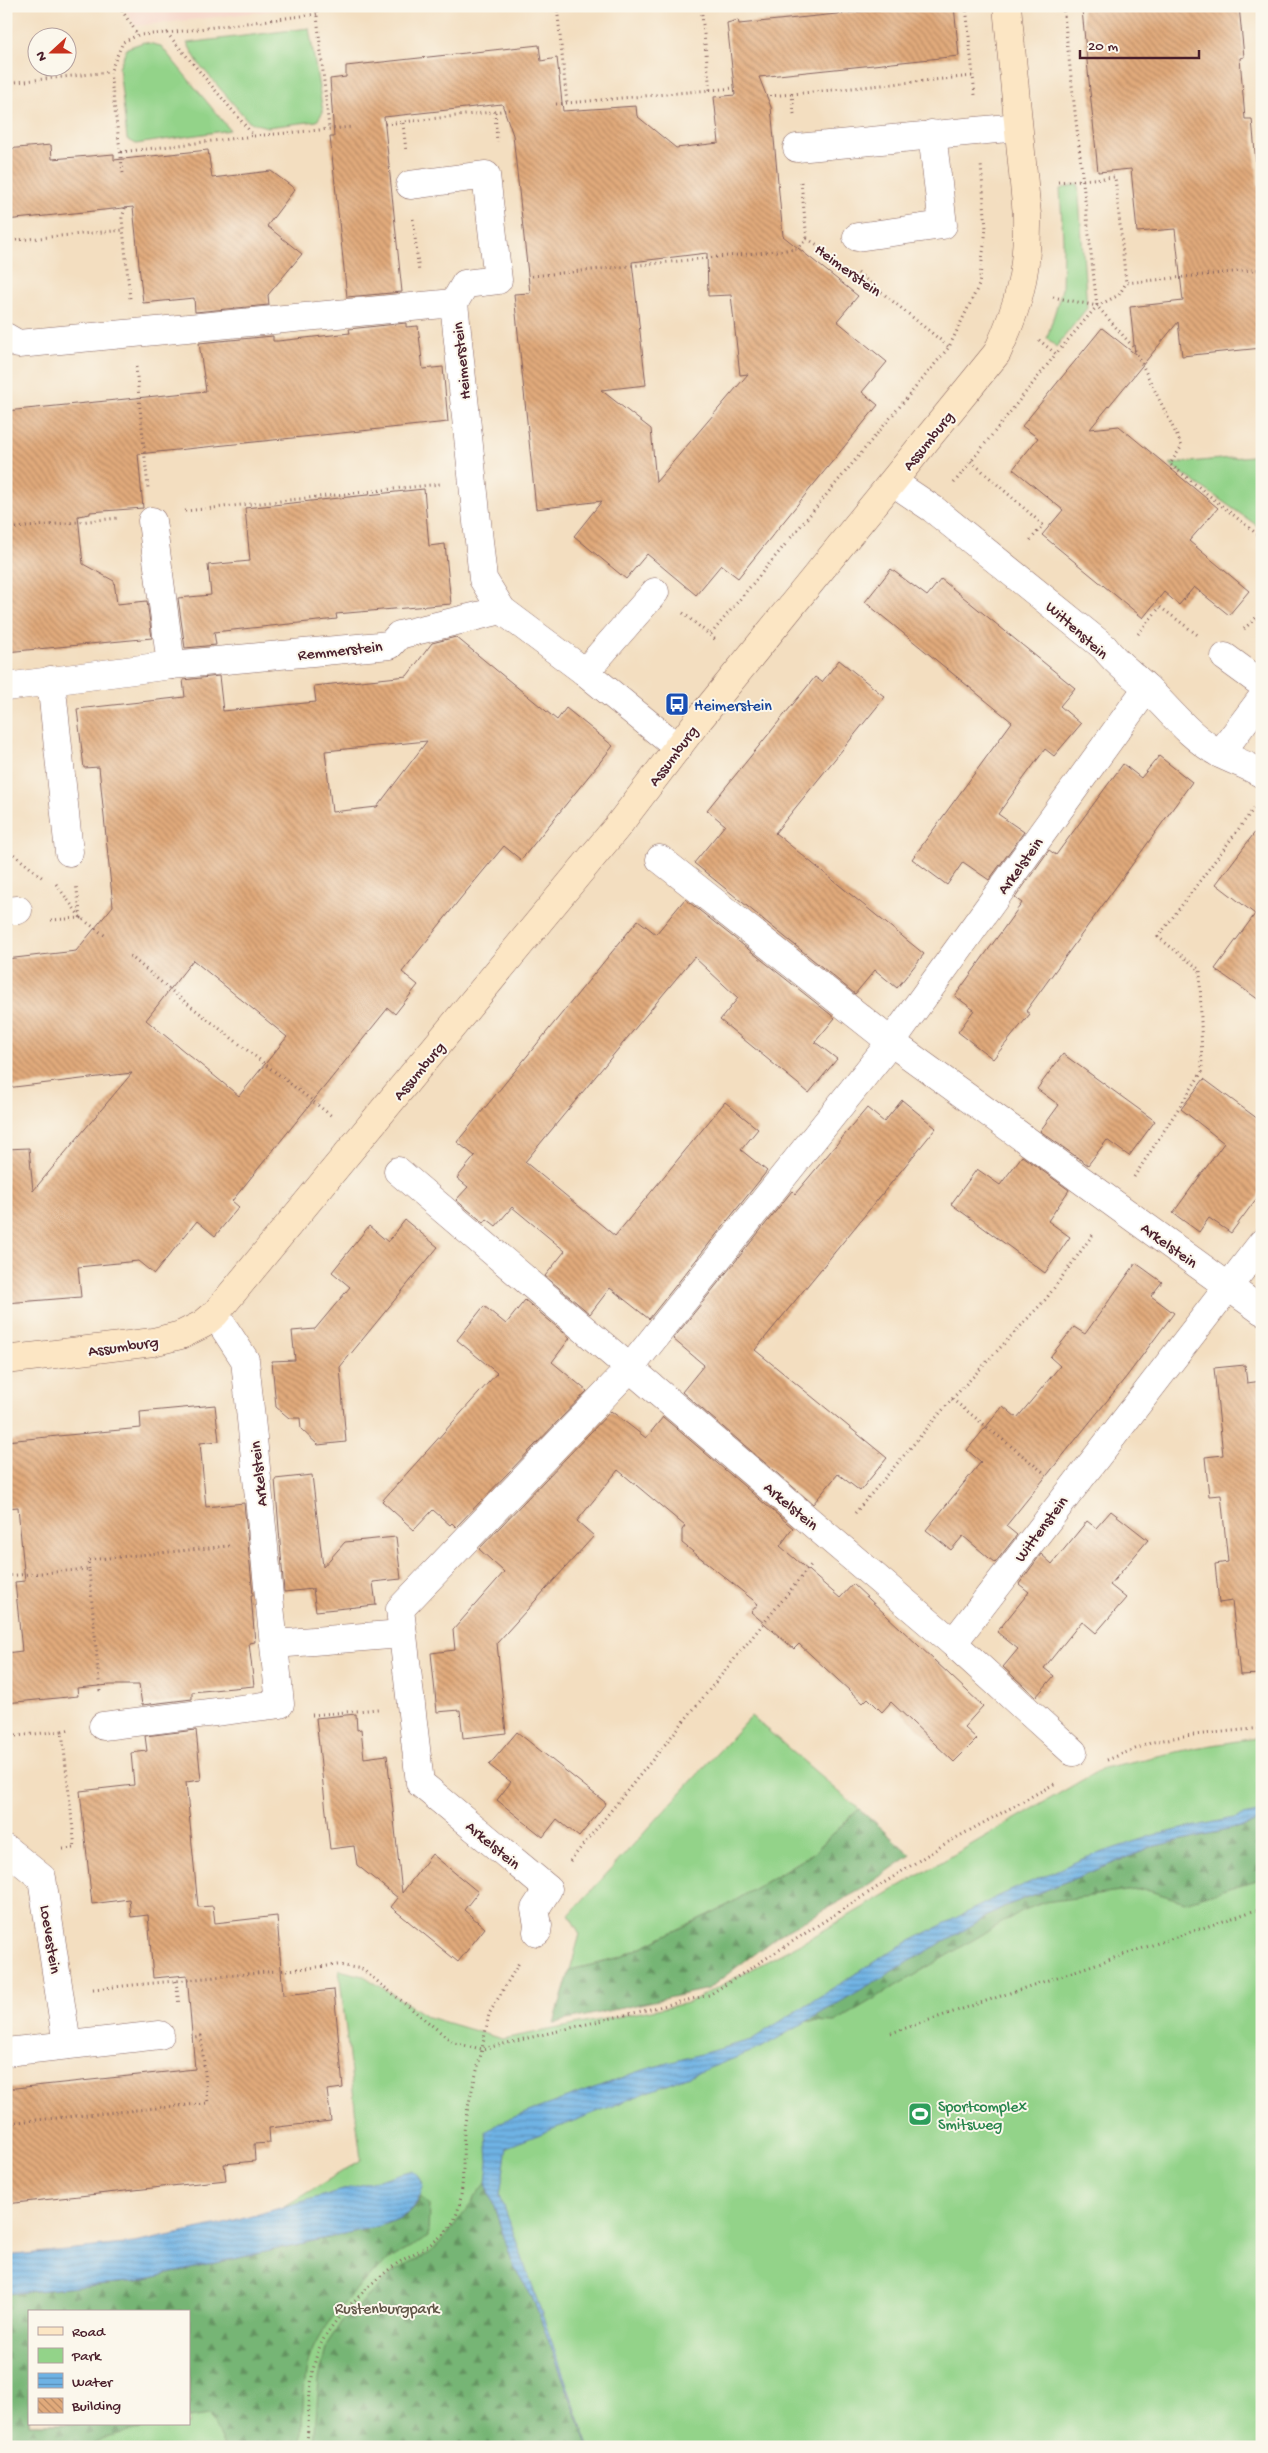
<svg xmlns="http://www.w3.org/2000/svg" width="1268" height="2453" font-family="'Gochi Hand',sans-serif">
	<style>
		.built { fill: #f6d2c5 }
		.green { fill: #93d389; stroke: #6e795a; fill-rule: evenodd }
		.forest { fill: url(#forest-firs); stroke: #606a50 }
		.water { fill: url(#water-rules); stroke: #5c6888 }
		.building { fill: url(#building-back-hatch); fill-rule: evenodd }
		.lines { fill: none; stroke-linecap: round; stroke-linejoin: round }
		.street-casing { stroke: #85625f; stroke-width: 29 }
		.secondary-casing { stroke: #85625f; stroke-width: 29 }
		.path { stroke: #85625f; stroke-width: 3; stroke-dasharray: 1 4; stroke-linecap: butt }
		.street { stroke: #fff; stroke-width: 28 }
		.secondary { stroke: #fce6c4; stroke-width: 28 }
		.labels { text-anchor: middle; stroke-width: 4; stroke-linejoin: round; paint-order: stroke }
		.street-label { font-size: 16px; fill: #4a1f2b; stroke: #fbf7ec }
		.transit-label { font-size: 16px; fill: #164399; stroke: #fbf7ec; text-anchor: start }
		.leisure-label { font-size: 16px; fill: #27864d; stroke: #fbf7ec; text-anchor: start }
		.park-label { font-size: 16px; fill: #605547; stroke: #fbf7ec }
	</style>
	<defs>
		<pattern id="forest-firs" width="22" height="20" patternUnits="userSpaceOnUse" patternTransform="scale(1.25)"><rect width="22" height="20" fill="#76b575"/><path d="M5 1l3.5 6h-7zM16 11l3.5 6h-7z" fill="#639360"/></pattern>
		<pattern id="water-rules" width="6" height="5" patternUnits="userSpaceOnUse" patternTransform="scale(1.25)"><rect width="6" height="5" fill="#6eb2e4"/><path d="M0 2.5h6" fill="none" stroke="#5c90b9"/></pattern>
		<pattern id="building-back-hatch" width="6" height="6" patternUnits="userSpaceOnUse" patternTransform="scale(1.25)"><rect width="6" height="6" fill="#e1aa7b"/><path d="M-1 5l2 2M0 0l6 6M5-1l2 2" fill="none" stroke="#b88a65"/></pattern>
	</defs>
	<rect width="100%" height="100%" fill="#fbf7ec"/>
	<filter id="ink" filterUnits="userSpaceOnUse"><feTurbulence type="fractalNoise" baseFrequency=".02" numOctaves="2"/><feDisplacementMap in="SourceGraphic" scale="10" xChannelSelector="R" yChannelSelector="G"/><feConvolveMatrix kernelMatrix="1 2 1 2 8 2 1 2 1" color-interpolation-filters="sRGB"/></filter>
	<filter id="wash" filterUnits="userSpaceOnUse"><feTurbulence type="fractalNoise" baseFrequency=".0096" numOctaves="4" result="noise"/><feDisplacementMap in="SourceGraphic" scale="20" xChannelSelector="R" yChannelSelector="G"/><feGaussianBlur stdDeviation="1.12" result="paint"/><feColorMatrix in="noise" values="0 0 0 0 0 0 0 0 0 0 0 0 0 0 0 0 0 1.4 0 .05"/><feComposite in="paint" operator="in"/></filter>
	<g filter="url(#wash)">
		<rect width="100%" height="100%" fill="#f3dec0"/>
		<polygon class="built" points="123,6 295,6 295,8 136,26"/>
		<g class="green">
			<polygon points="309,28 323,112 317,121 267,127 249,122 199,64 187,43"/>
			<polygon points="144,42 161,46 230,130 136,144 127,139 119,67 127,48"/>
			<polygon points="1078,184 1087,308 1056,347 1047,338 1062,289 1063,239 1060,189"/>
			<polygon points="1262,455 1262,529 1169,464"/>
			<polygon points="751,1716 859,1809 813,1853 728,1905 617,1959 570,1970 580,1934 569,1915"/>
			<path d="M1262 1737V1817L1157 1837 1038 1884 1207 1830 1262 1820V2447H6V2277L234 2237 361 2160 339 1970 364 1976 428 2017 502 2039 688 2003 807 1940 1103 1768 1194 1748ZM29 2312H189V2424H29Z"/>
		</g>
		<g class="forest">
			<polygon points="859,1809 911,1855 862,1889 779,1935 708,1989 554,2023 570,1970 617,1959 728,1905 813,1853"/>
			<polygon points="1262,1822 1262,1878 1185,1902 1143,1889 1045,1902 1022,1911 835,2022 805,2021 1003,1907 1156,1846"/>
			<polygon points="486,2183 514,2267 532,2297 589,2447 314,2447 319,2378 327,2344 342,2321 396,2270 430,2253 447,2235"/>
			<path d="M421 2197 429 2205 428 2237C417 2245 404 2250 392 2258 364 2277 318 2327 309 2360 302 2384 303 2421 301 2447H224L210 2415 189 2418V2312H29V2424H162L105 2437 87 2447H6V2294L137 2281 379 2226C401 2218 409 2218 421 2197Z"/>
		</g>
		<g class="water">
			<polygon points="1262,1812 1262,1822 1156,1846 1003,1907 761,2048 507,2147 500,2195 589,2447 532,2297 514,2267 486,2183 488,2161 486,2132 498,2123 643,2070 751,2040 896,1948 1001,1895 1082,1859 1154,1835"/>
			<path d="M413 2170 418 2176 423 2187C415 2214 404 2217 379 2226L137 2281 6 2294V2256L134 2243 224 2224Z"/>
		</g>
		<g id="blocks">
			<g class="building">
				<path d="M915 6H954L959 56 759 77 771 107 783 236 858 296 837 321 887 362 862 392 878 405 738 578 721 565 696 595 647 554 626 579 574 536 602 501 536 509 514 294 530 293 513 135 502 104 384 117 402 292 347 297 330 137H334L330 79 346 77V66L539 45 541 61 557 58 563 111 636 106 637 116 676 148 719 143 714 97 735 95 727 23 738 20 739 24ZM707 253 708 296 731 295 740 375 748 374 656 482 651 429 601 390 646 385 632 262Z"/>
				<polygon points="1124,6 1239,6 1244,57 1240,58 1245,119 1252,119 1258,186 1262,185 1262,348 1182,356 1178,322 1090,429 1119,426 1218,508 1189,541 1249,591 1229,615 1194,587 1179,605 1164,592 1143,618 1042,535 1063,510 1013,469 1038,438 1022,426 1102,328 1135,354 1130,307 1183,301 1175,229 1137,232 1131,169 1098,172 1082,10"/>
				<polygon points="51,145 52,159 114,154 114,160 208,150 212,178 271,171 295,189 267,226 302,254 268,295 269,305 195,312 194,298 143,303 133,207 6,220 6,149"/>
				<polygon points="406,323 406,327 418,326 423,369 443,367 448,422 138,454 143,508 90,512 90,514 78,516 83,564 114,581 117,604 147,601 152,638 6,652 6,411 206,391 199,343 273,336 273,341 278,341 350,333 349,329"/>
				<polygon points="424,489 429,546 445,544 451,604 336,614 337,619 214,632 216,645 185,648 178,598 211,595 208,565 250,561 245,508"/>
				<polygon points="891,569 927,596 941,579 1075,688 1060,706 1081,724 1054,756 1045,749 998,814 1024,832 989,880 963,862 947,885 912,859 1012,722 865,602"/>
				<path d="M456 637 557 720 566 708 613 746 521 860 504 846 460 899 402 972 418 985 395 1014 388 1008 296 1122 232 1201 239 1207 215 1236 197 1221 154 1274 138 1261 78 1267 81 1297 6 1303V1149L29 1148 33 1191 132 1073 6 1088V959L76 951 113 906 99 767 84 768 77 709 185 697 183 680 219 676 223 711 316 702 314 686 407 676 432 643ZM427 741 377 807 332 812 325 751ZM193 960 287 1037 239 1096 146 1020Z"/>
				<polygon points="839,660 885,697 775,833 924,954 897,988 875,970 855,994 694,863 725,825 707,810 815,677 822,682"/>
				<polygon points="1159,756 1192,782 1026,1011 1030,1014 993,1059 958,1032 974,1010 955,996 1022,903 1015,898 1049,850 1056,855 1123,764 1141,778"/>
				<polygon points="1262,823 1262,1002 1215,969 1255,914 1216,884"/>
				<polygon points="685,899 835,1018 815,1042 837,1059 809,1093 720,1020 738,998 694,957 525,1162 615,1236 725,1102 758,1129 741,1150 767,1171 649,1319 610,1288 590,1314 545,1276 565,1251 512,1207 496,1226 487,1219 484,1223 456,1200 468,1187 457,1178 475,1156 457,1142 638,920 656,934"/>
				<polygon points="1063,1054 1155,1121 1129,1156 1107,1140 1088,1165 1040,1131 1059,1105 1037,1089"/>
				<polygon points="1204,1079 1262,1122 1262,1191 1231,1233 1209,1218 1199,1232 1173,1213 1224,1143 1181,1109"/>
				<polygon points="902,1100 936,1128 755,1350 887,1458 860,1491 838,1474 813,1504 682,1392 704,1365 673,1339 792,1191 795,1194 867,1108 884,1122"/>
				<polygon points="1022,1156 1069,1190 1048,1221 1070,1237 1045,1273 951,1204 977,1169 1000,1185"/>
				<polygon points="405,1220 438,1247 340,1367 346,1442 318,1445 301,1429 300,1418 289,1418 276,1407 272,1361 295,1360 292,1331 315,1329 350,1287 332,1272 369,1226 388,1242"/>
				<polygon points="1136,1263 1162,1282 1151,1296 1174,1313 1127,1376 1006,1526 1017,1535 995,1563 963,1536 951,1550 926,1530 981,1462 967,1450 1003,1406 1017,1418 1060,1366 1050,1357 1074,1327 1085,1334"/>
				<polygon points="525,1300 570,1338 552,1362 587,1391 456,1527 452,1523 450,1525 433,1510 414,1530 382,1501 497,1373 457,1340 484,1306 506,1324"/>
				<polygon points="1245,1365 1247,1383 1262,1381 1262,1674 1240,1675 1232,1601 1219,1603 1215,1564 1228,1562 1221,1495 1209,1496 1205,1457 1223,1455 1214,1368"/>
				<polygon points="215,1405 219,1441 200,1443 206,1507 244,1503 253,1595 251,1595 255,1642 249,1643 254,1686 192,1692 192,1699 142,1705 139,1685 110,1685 77,1688 78,1696 6,1703 6,1653 22,1651 15,1582 25,1581 18,1507 6,1508 6,1441 141,1428 140,1412"/>
				<polygon points="611,1411 646,1438 663,1417 793,1528 780,1546 840,1598 853,1584 983,1706 964,1727 977,1739 954,1762 891,1702 882,1712 868,1698 863,1703 799,1644 794,1649 751,1612 758,1604 682,1543 682,1530 685,1526 618,1470 577,1521 594,1536 497,1643 506,1733 463,1738 460,1710 437,1712 431,1653 455,1650 453,1630 504,1572 479,1549"/>
				<polygon points="312,1475 323,1567 345,1542 396,1537 401,1579 373,1582 376,1605 316,1611 313,1589 284,1592 275,1479"/>
				<polygon points="1111,1511 1148,1540 1110,1585 1126,1598 1096,1633 1082,1621 1044,1668 1054,1676 1036,1697 1003,1667 1018,1649 997,1632 1029,1592 1019,1584 1041,1554 1052,1564 1087,1521 1096,1528"/>
				<polygon points="356,1714 357,1730 361,1729 364,1758 387,1755 402,1893 432,1854 478,1892 464,1910 485,1928 458,1962 391,1907 398,1898 357,1865 354,1846 330,1849 316,1718"/>
				<polygon points="196,1730 201,1780 186,1782 198,1907 213,1906 215,1923 277,1916 283,1995 334,1990 343,2088 327,2090 331,2121 269,2128 270,2143 254,2144 255,2161 224,2164 226,2180 6,2204 6,2089 195,2069 187,1975 153,1978 148,1915 131,1917 129,1899 92,1904 80,1791 134,1785 131,1753 147,1751 145,1736"/>
				<polygon points="517,1732 606,1803 579,1837 557,1819 543,1837 497,1800 511,1782 489,1765"/>
			</g>
		</g>
	</g>
	<g filter="url(#ink)">
		<use href="#blocks" fill-opacity="0" stroke="#85625f" stroke-width="1"/>
		<g class="lines">
			<g class="street-casing">
				<g id="street">
					<polyline points="797,148 1018,127"/>
					<polyline points="410,185 486,175 498,280 465,284 454,303"/>
					<polyline points="857,237 943,225 932,134"/>
					<polyline points="6,337 18,344 454,303 483,579 502,610 585,672 678,748"/>
					<path d="M893 482 933 509 1104 647C1117 665 1133 674 1148 689 1171 712 1191 738 1220 754 1234 761 1248 765 1262 774"/>
					<polyline points="152,521 171,665"/>
					<polyline points="1225,657 1262,684"/>
					<polyline points="585,672 655,592"/>
					<polyline points="51,680 69,852"/>
					<polyline points="6,687 171,665 390,645 399,635 502,610"/>
					<polyline points="1220,754 1262,698"/>
					<polyline points="660,859 891,1042 1262,1311"/>
					<polyline points="6,911 18,910"/>
					<polyline points="398,1171 953,1643"/>
					<polyline points="275,1644 402,1634"/>
					<polyline points="103,1726 280,1704 245,1360 215,1314"/>
					<polyline points="1073,1752 953,1643 1262,1243"/>
					<polyline points="6,1849 42,1878 67,2045"/>
					<polyline points="537,1932 538,1925 535,1909 548,1889 420,1783 400,1609 630,1368 891,1042 1147,688"/>
					<polyline points="6,2052 160,2035"/>
				</g>
			</g>
			<g class="secondary-casing">
				<path id="secondary" d="M6 1360 153 1342 181 1335 203 1324 215 1314 617 827 697 722 997 353C1020 303 1028 270 1027 215L1007 6"/>
			</g>
			<g class="path">
				<polyline points="119,6 138,35"/>
				<polyline points="316,6 329,128"/>
				<polyline points="557,6 567,103"/>
				<polyline points="966,6 973,76"/>
				<polyline points="1063,6 1097,306 1134,348 1182,446 1170,464 1262,538"/>
				<polyline points="1043,8 1060,6"/>
				<polyline points="167,33 317,14"/>
				<polyline points="6,83 110,72"/>
				<polyline points="710,90 734,88"/>
				<polyline points="770,96 792,94"/>
				<polyline points="556,104 710,90 701,6"/>
				<polyline points="495,112 497,142"/>
				<polyline points="794,114 792,94 973,76 975,95"/>
				<polyline points="403,123 406,151"/>
				<polyline points="385,124 510,110"/>
				<polyline points="121,152 254,136"/>
				<polyline points="123,173 110,72 123,42 138,35 167,33 254,136 352,127"/>
				<polyline points="801,182 807,239"/>
				<polyline points="1058,182 1115,177 1126,283"/>
				<polyline points="125,208 122,218 130,299"/>
				<polyline points="413,219 419,273"/>
				<polyline points="6,241 124,230"/>
				<polyline points="858,273 949,347"/>
				<polyline points="532,276 796,249 807,239 825,249"/>
				<polyline points="1053,297 1097,306"/>
				<polyline points="1039,340 1056,354 1097,306 1119,295 1126,283 1262,269"/>
				<polyline points="136,367 148,488"/>
				<polyline points="971,461 1043,525 1028,543"/>
				<polyline points="954,483 1056,354"/>
				<polyline points="185,511 440,484"/>
				<polyline points="6,529 119,518"/>
				<polyline points="683,613 717,641"/>
				<polyline points="1244,629 1262,612"/>
				<polyline points="711,634 949,347 979,285 986,229 981,164"/>
				<polyline points="1138,634 1160,607 1199,636"/>
				<polyline points="6,848 43,878"/>
				<polyline points="56,884 81,918 107,937"/>
				<polyline points="51,920 81,918 76,884"/>
				<polyline points="130,956 179,997 333,1117"/>
				<polyline points="1134,1177 1202,1072 1200,970 1158,937 1255,807"/>
				<polyline points="952,1399 1043,1472"/>
				<polyline points="855,1513 952,1399 1046,1299 1094,1233"/>
				<polyline points="89,1569 88,1560 229,1546"/>
				<polyline points="6,1576 89,1569 100,1692"/>
				<polyline points="312,1715 378,1709"/>
				<polyline points="6,1737 62,1731"/>
				<polyline points="1107,1760 1153,1742 1183,1736 1262,1728"/>
				<polyline points="63,1849 75,1848 62,1731 71,1729"/>
				<polyline points="570,1861 811,1565"/>
				<polyline points="176,1981 179,2005"/>
				<polyline points="93,1989 338,1965 362,1969 454,2043 482,2049 489,2014 520,1961"/>
				<polyline points="891,2033 1262,1908"/>
				<polyline points="6,2123 208,2103 201,2036 194,2037"/>
				<path d="M307 2447C309 2414 308 2376 320 2346 332 2319 373 2280 398 2263 417 2250 442 2243 454 2220 467 2195 461 2150 465 2123 469 2098 477 2073 482 2049L709 1995 943 1845 1056 1783"/>
			</g>
			<use href="#street" class="street"/>
			<use href="#secondary" class="secondary"/>
		</g>
	</g>
	<defs>
		<g id="bus-square" transform="scale(1.25)"><rect x="-9" y="-9" width="18" height="18" rx="4" fill="#1a4fb4" stroke="#fbf7ec"/><path d="M-5-6H5V4H4V6H2V4H-2V6H-4V4H-5ZM-3.5-4V0h7V-4ZM-3.5 1.2v1.5H-2V1.2ZM2 1.2v1.5H3.5V1.2Z" fill="#fff"/></g>
		<g id="stadium-square" transform="scale(1.25)"><rect x="-9" y="-9" width="18" height="18" rx="4" fill="#2e9e5b" stroke="#fbf7ec"/><path d="M0-5a6.5 5 0 1 0 0 10a6.5 5 0 1 0 0-10ZM-3.5-1.8h7v3.6h-7Z" fill="#fff"/></g>
	</defs>
	<g fill-rule="evenodd">
		<use href="#bus-square" x="677" y="704"/>
		<use href="#stadium-square" x="920" y="2114"/>
	</g>
	<g class="labels">
		<g class="street-label">
			<text transform="translate(849 269) rotate(36)" y="6">Heimerstein</text>
			<text transform="translate(460 361) rotate(-96)" y="6">Heimerstein</text>
			<text transform="translate(927 440) rotate(-51)" y="6">Assumburg</text>
			<text transform="translate(1078 629) rotate(42)" y="6">Wittenstein</text>
			<text transform="translate(340 649) rotate(-6)" y="6">Remmerstein</text>
			<text transform="translate(672 755) rotate(-53)" y="6">Assumburg</text>
			<text transform="translate(1019 865) rotate(-54)" y="6">Arkelstein</text>
			<text transform="translate(418 1070) rotate(-50)" y="6">Assumburg</text>
			<text transform="translate(1170 1244) rotate(36)" y="6">Arkelstein</text>
			<text transform="translate(123 1345) rotate(-8)" y="6">Assumburg</text>
			<text transform="translate(257 1474) rotate(-96)" y="6">Arkelstein</text>
			<text transform="translate(792 1505) rotate(40)" y="6">Arkelstein</text>
			<text transform="translate(1040 1528) rotate(-53)" y="6">Wittenstein</text>
			<text transform="translate(494 1844) rotate(40)" y="6">Arkelstein</text>
			<text transform="translate(52 1939) rotate(81)" y="6">Loevestein</text>
		</g>
		<g class="transit-label">
			<text x="694" y="710">Heimerstein</text>
		</g>
		<g class="leisure-label">
			<text x="938" y="2111">Sportcomplex<tspan x="938" dy="18">Smitsweg</tspan></text>
		</g>
		<g class="park-label">
			<text x="387" y="2313">Rustenburgpark</text>
		</g>
	</g>
	<rect width="1268" height="2453" fill="none" stroke="#fbf7ec" stroke-width="25"/>
	<rect x="28" y="2310" width="162" height="115" fill="#fbf7ec" stroke="#b4a19f"/>
	<rect x="38" y="2327" width="25" height="8" fill="#fce6c4" stroke="#b4a19f"/>
	<text x="72" y="2336" font-size="15" fill="#4a1f2b">Road</text>
	<rect x="38" y="2348" width="25" height="15" fill="#93d389" stroke="#b4a19f"/>
	<text x="72" y="2360" font-size="15" fill="#4a1f2b">Park</text>
	<rect x="38" y="2373" width="25" height="15" fill="url(#water-rules)" stroke="#b4a19f"/>
	<text x="72" y="2386" font-size="15" fill="#4a1f2b">Water</text>
	<rect x="38" y="2398" width="25" height="15" fill="url(#building-back-hatch)" stroke="#b4a19f"/>
	<text x="72" y="2410" font-size="15" fill="#4a1f2b">Building</text>
	<g transform="translate(52 52) rotate(249)"><circle r="24" fill="#fbf7ec" stroke="#b4a19f"/>
	<path d="M0-4L9 19L0 12L-9 19Z" fill="#c8321e"/>
	<text y="-8" font-size="14" font-weight="bold" text-anchor="middle" fill="#4a1f2b">N</text>
	</g>
	<path d="M1080 50v8h119v-8" fill="none" stroke="#4a1f2b" stroke-width="2.5"/>
	<text x="1088" y="50" font-size="15" fill="#4a1f2b" stroke="#fbf7ec" stroke-width="4" paint-order="stroke">20 m</text>
</svg>
